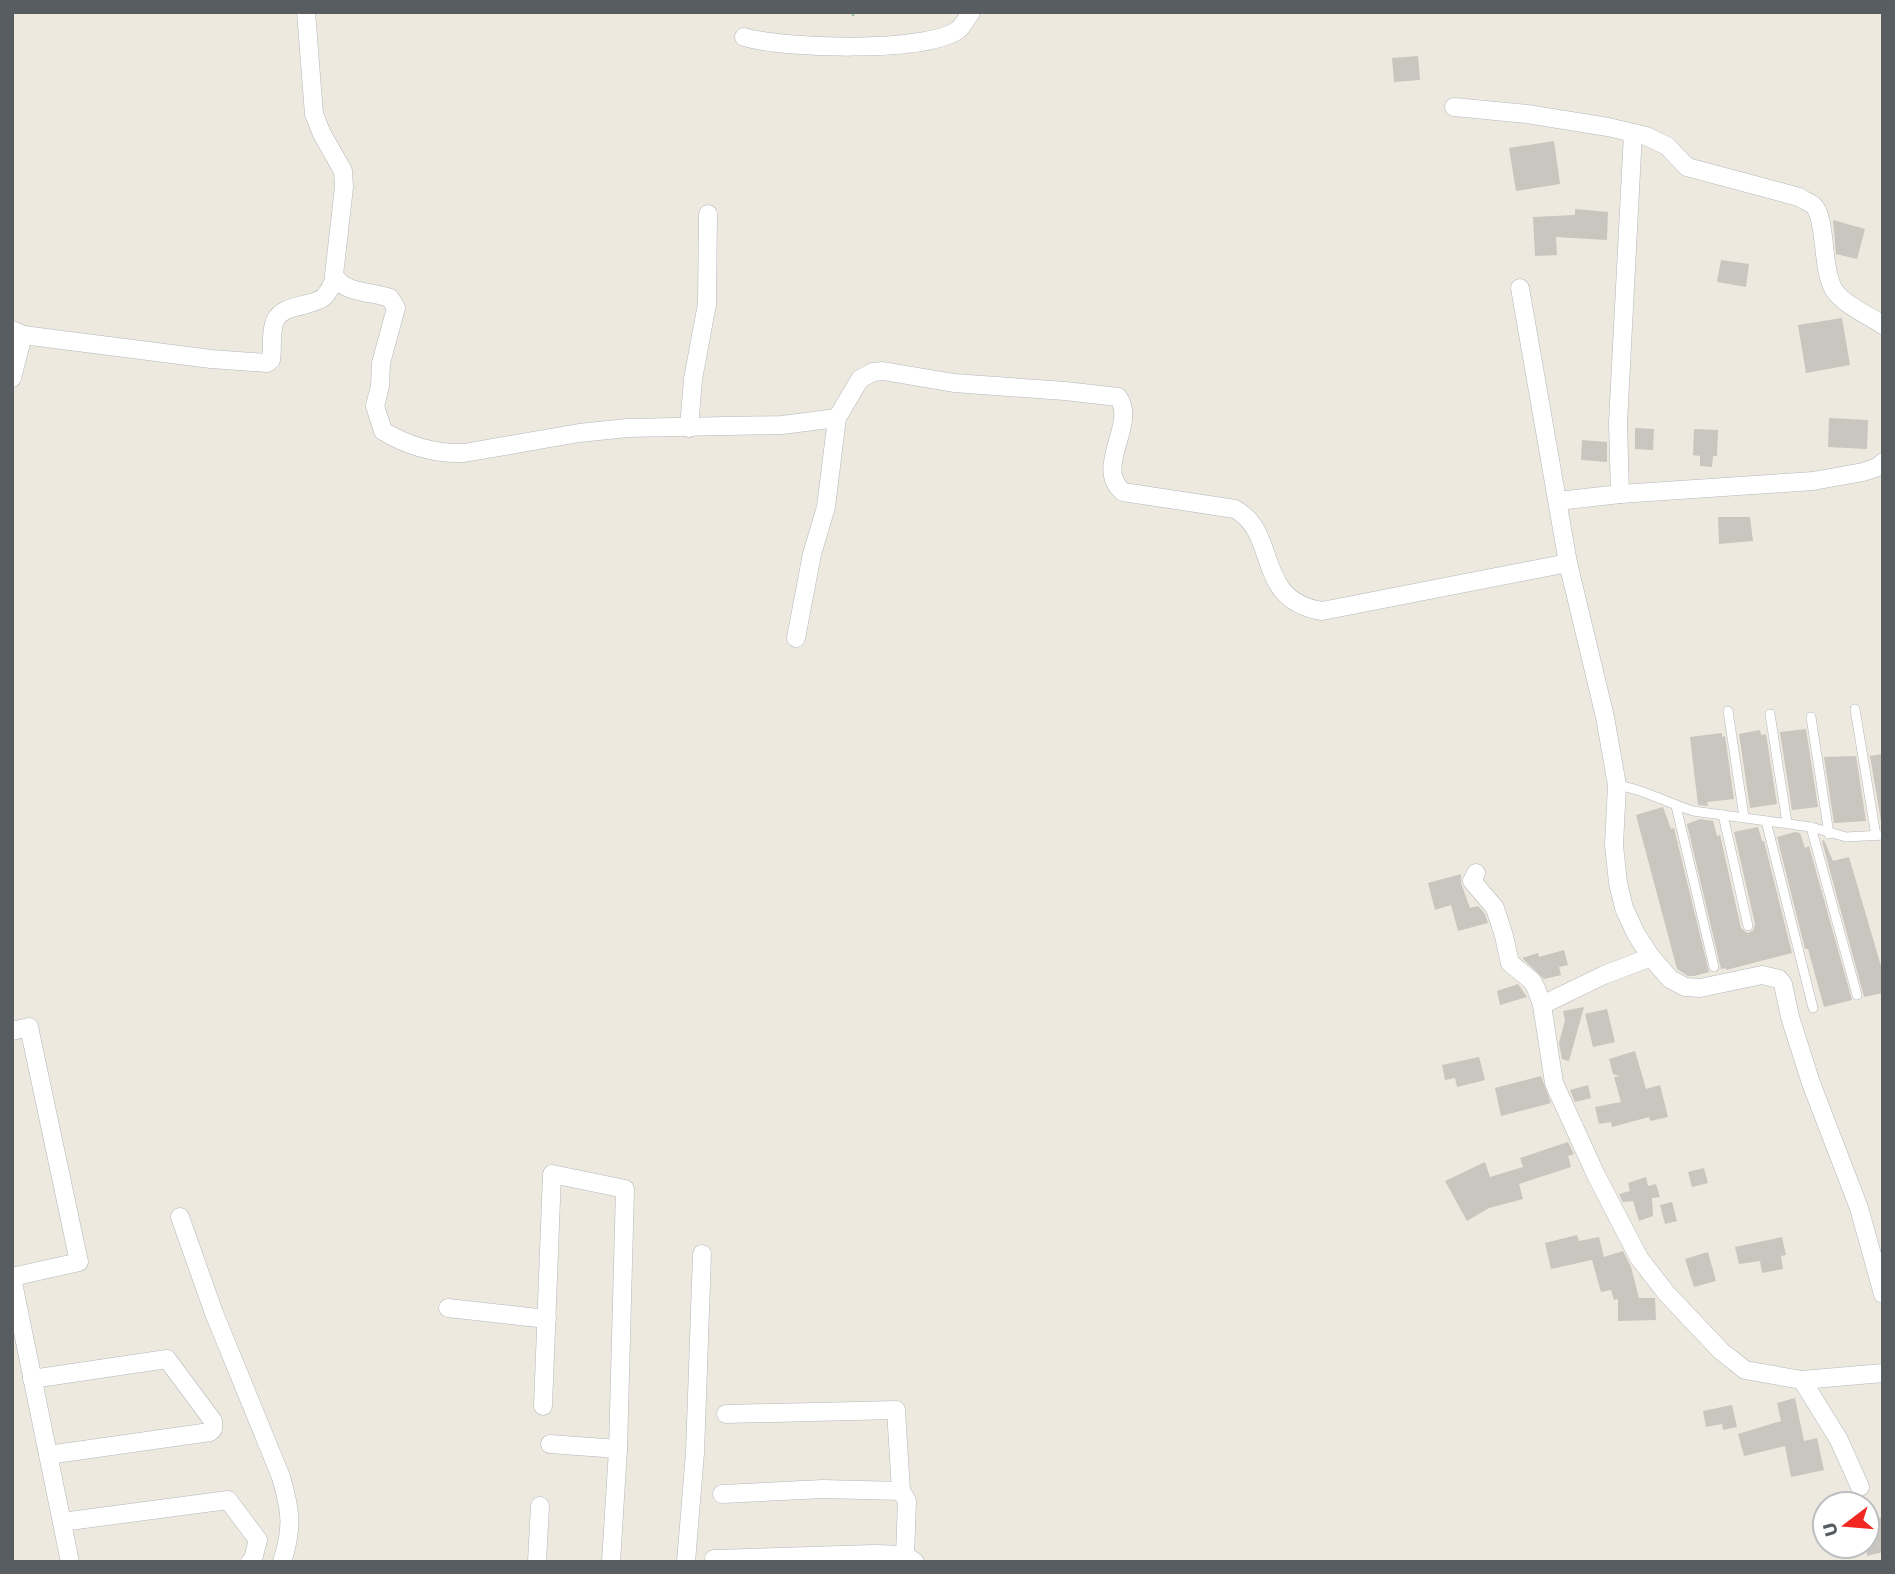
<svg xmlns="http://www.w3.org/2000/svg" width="1895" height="1574" font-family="'Work Sans',sans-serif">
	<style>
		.building { fill: #c9c5bf }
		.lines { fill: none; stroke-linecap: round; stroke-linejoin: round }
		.lane-casing { stroke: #b3b7bb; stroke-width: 10 }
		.street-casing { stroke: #b3b7bb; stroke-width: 19 }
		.path { stroke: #92c8a0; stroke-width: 2.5; stroke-dasharray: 7 3.5; stroke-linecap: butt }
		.lane { stroke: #fff; stroke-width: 9 }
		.street { stroke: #fff; stroke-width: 18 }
	</style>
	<rect width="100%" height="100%" fill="#ede9df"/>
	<g class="building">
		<polygon points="1418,56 1420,80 1394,82 1392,58"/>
		<polygon points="1554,141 1560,184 1516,191 1509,148"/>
		<polygon points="1575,209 1608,212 1607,240 1556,237 1557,255 1535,256 1533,217 1575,215"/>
		<polygon points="1833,220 1865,229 1857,259 1836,254"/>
		<polygon points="1721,260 1749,264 1746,287 1717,282"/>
		<polygon points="1842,318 1850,365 1806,373 1798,325"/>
		<polygon points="1829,418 1868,420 1867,449 1828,447"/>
		<polygon points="1635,428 1654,429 1653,450 1635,449"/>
		<polygon points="1694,429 1718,430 1717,456 1713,456 1712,467 1700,466 1700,456 1693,455"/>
		<polygon points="1582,440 1607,442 1607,462 1581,460"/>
		<polygon points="1718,517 1750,517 1753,541 1719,544"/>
		<polygon points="1806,729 1818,807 1792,810 1780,732"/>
		<polygon points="1760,730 1761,735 1766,734 1777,804 1750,808 1739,734"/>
		<polygon points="1722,733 1722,737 1725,736 1734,799 1707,802 1708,806 1698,805 1690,737"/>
		<polygon points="1883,754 1883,820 1881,821 1870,756"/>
		<polygon points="1856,756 1866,821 1834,823 1824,757"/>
		<polygon points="1663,807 1671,829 1674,828 1709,972 1694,976 1688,976 1677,969 1636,815"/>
		<polygon points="1700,819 1713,821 1717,836 1720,835 1741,928 1747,933 1753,931 1755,924 1734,832 1758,827 1762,841 1764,841 1792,953 1726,970 1726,968 1721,969 1687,824"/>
		<polygon points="1795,832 1800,833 1805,848 1809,846 1852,1000 1824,1007 1808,949 1805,949 1777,837"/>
		<polygon points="1824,840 1833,861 1849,857 1883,973 1883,993 1864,997 1822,841"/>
		<polygon points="1461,874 1461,883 1470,908 1478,906 1485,914 1488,923 1458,931 1451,905 1435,910 1428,883"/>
		<polygon points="1564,950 1568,965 1559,967 1561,975 1544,979 1522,958 1538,953 1539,957"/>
		<polygon points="1518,984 1527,997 1500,1005 1497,991"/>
		<polygon points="1584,1007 1569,1061 1562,1059 1559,1043 1565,1020 1563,1011"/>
		<polygon points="1607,1009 1615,1042 1593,1047 1585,1014"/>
		<polygon points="1635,1051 1646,1089 1660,1085 1668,1117 1650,1121 1649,1117 1612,1127 1611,1122 1599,1124 1595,1107 1621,1102 1614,1077 1620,1076 1613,1074 1609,1059"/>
		<polygon points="1479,1057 1485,1080 1457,1087 1455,1078 1445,1080 1442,1065"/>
		<polygon points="1541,1076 1551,1103 1501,1116 1495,1088"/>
		<polygon points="1588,1085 1591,1098 1575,1102 1570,1090"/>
		<polygon points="1568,1142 1574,1154 1568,1156 1571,1167 1519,1184 1523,1199 1489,1208 1467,1221 1445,1181 1485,1162 1490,1177 1523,1167 1520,1158"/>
		<polygon points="1704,1168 1708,1183 1692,1187 1688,1172"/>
		<polygon points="1646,1177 1648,1186 1656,1184 1660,1197 1652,1198 1653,1216 1639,1221 1633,1201 1623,1202 1619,1194 1630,1191 1628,1183"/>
		<polygon points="1672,1202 1677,1221 1665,1224 1660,1205"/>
		<polygon points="1577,1235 1579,1241 1599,1237 1604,1257 1623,1251 1631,1267 1639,1298 1655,1298 1656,1320 1618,1321 1618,1299 1614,1300 1611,1290 1601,1292 1592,1260 1551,1269 1545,1243"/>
		<polygon points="1782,1237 1786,1255 1781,1256 1783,1269 1762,1273 1760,1261 1739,1264 1735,1247"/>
		<polygon points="1708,1252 1716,1281 1694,1287 1685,1259"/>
		<polygon points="1795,1398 1804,1441 1817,1438 1824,1470 1791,1477 1785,1446 1744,1456 1738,1434 1781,1421 1777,1403"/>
		<polygon points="1732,1405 1737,1427 1723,1430 1722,1424 1706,1427 1703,1411"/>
		<polygon points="1883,1517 1883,1552 1867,1556 1867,1521"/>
	</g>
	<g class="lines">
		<g class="lane-casing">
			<g id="lane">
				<polyline points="1855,709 1876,836"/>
				<polyline points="1728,711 1744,817"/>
				<polyline points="1770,714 1787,823"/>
				<polyline points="1811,717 1829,834"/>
				<path d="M1617 785C1643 789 1667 803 1693 811L1811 827 1846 837 1883 835"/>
				<polyline points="1676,806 1714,967"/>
				<polyline points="1723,815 1748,926"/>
				<polyline points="1766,821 1813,1008"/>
				<polyline points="1811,827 1857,995"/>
			</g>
		</g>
		<g class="street-casing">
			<g id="street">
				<path d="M306 12 314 114 322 134 343 171 344 187 334 275C344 294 371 291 390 298L396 308 381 363 380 386 375 406 383 431C408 446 435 454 464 453L579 433 627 428 782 425 837 418"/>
				<path d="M744 37C784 49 925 53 958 30 963 26 967 18 971 12"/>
				<path d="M1454 107 1527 114 1608 127 1646 136 1667 146 1687 167 1799 197C1803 200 1809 202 1813 205 1827 217 1821 269 1834 290 1844 305 1868 315 1883 325"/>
				<polyline points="1520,288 1568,563 1605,717 1617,785 1614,845 1618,883 1624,908 1636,934 1651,957 1670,979 1685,987 1700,988 1762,975 1779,979 1783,984 1790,1017 1811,1083 1859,1208 1883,1294"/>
				<path d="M12 330 23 335 211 359 267 363 271 360C273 348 270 332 275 321 283 303 310 308 324 297 329 292 332 285 335 278"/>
				<polyline points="12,378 23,335"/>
				<polyline points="689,428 693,379 707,304 708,214"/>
				<polyline points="1620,494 1618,423 1633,133"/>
				<polyline points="1558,501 1620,494 1813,481 1863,472 1878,467 1883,462"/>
				<path d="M796 638 812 554 826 507 837 418 860 379 873 372 883 371 954 383 1065 391 1118 397C1138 424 1093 467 1123 492L1235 509C1280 534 1253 600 1322 611L1568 563"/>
				<polyline points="1476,873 1472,881 1495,908 1504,936 1510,963 1532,981 1536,988 1542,1005 1554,1083 1595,1173 1639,1258 1667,1294 1721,1351 1745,1370 1802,1380 1883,1373"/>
				<polyline points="1542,1005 1604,975 1651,957"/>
				<polyline points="12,1031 29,1027 79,1262 12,1277"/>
				<path d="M180 1217 214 1313 281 1477C291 1511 293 1528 282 1562"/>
				<polyline points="12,1278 70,1562"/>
				<polyline points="448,1308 547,1319"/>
				<polyline points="32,1379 167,1359 213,1421 213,1429 210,1432 48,1455"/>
				<polyline points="1802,1380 1839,1440 1860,1487"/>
				<polyline points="543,1406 552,1174 625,1189 618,1449"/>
				<polyline points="726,1414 896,1410 901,1491"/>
				<polyline points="550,1444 618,1449 611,1562"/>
				<polyline points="722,1494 823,1489 901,1491 907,1501 905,1555"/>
				<polyline points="62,1522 228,1500 258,1540 253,1559 250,1562"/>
				<polyline points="714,1559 874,1554 905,1555 915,1562"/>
				<polyline points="537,1562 540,1506"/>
				<polyline points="686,1562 695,1453 702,1254"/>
			</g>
		</g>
		<polyline class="path" points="853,12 853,16"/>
		<use href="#lane" class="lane"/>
		<use href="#street" class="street"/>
	</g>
	<rect width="1895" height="1574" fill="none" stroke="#585d62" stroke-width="28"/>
	<g transform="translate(1846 1525) rotate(254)"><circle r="33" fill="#ffffff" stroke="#bcbec0" stroke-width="2"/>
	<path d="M0-5L12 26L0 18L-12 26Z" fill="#f12821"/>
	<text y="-10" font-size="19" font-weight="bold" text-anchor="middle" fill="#585d62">U</text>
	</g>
</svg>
